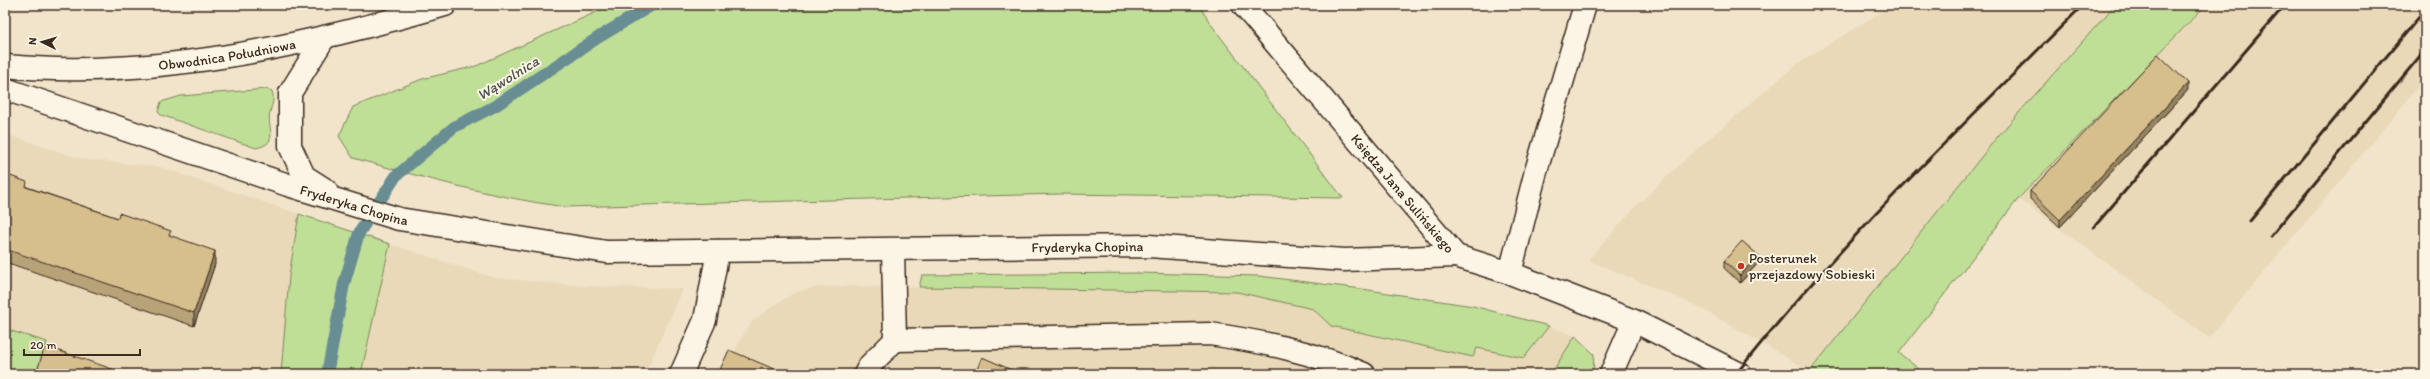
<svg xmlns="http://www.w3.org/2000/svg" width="2430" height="379" font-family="Itim,sans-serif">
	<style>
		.built { fill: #e9d9b8 }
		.green { fill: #bfde96; stroke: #7d845a }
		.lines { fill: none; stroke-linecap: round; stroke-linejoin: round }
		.stream { stroke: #678e94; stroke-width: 12 }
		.lane-casing { stroke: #3b2a1e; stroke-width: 25 }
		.secondary-casing { stroke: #3b2a1e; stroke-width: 25 }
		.lane { stroke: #fcf5e5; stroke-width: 22 }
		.secondary { stroke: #fcf5e5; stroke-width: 22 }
		.rail { stroke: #3b2a1e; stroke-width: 3 }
		.wall { fill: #b8a379; stroke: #3b2a1e }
		.shaded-wall { fill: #968563; stroke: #3b2a1e }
		.building { fill: #d6be8d; stroke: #3b2a1e }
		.poi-dot { fill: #c8321e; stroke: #fcf5e5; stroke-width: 1.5 }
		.labels { text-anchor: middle; stroke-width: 4; stroke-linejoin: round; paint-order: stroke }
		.street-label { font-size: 14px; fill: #3b2a1e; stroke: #fcf5e5 }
		.poi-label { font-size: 14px; fill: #3b2a1e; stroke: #fcf5e5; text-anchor: start }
		.water-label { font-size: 15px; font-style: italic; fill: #4d544f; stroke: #fcf5e5 }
	</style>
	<rect width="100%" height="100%" fill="#f1e4cb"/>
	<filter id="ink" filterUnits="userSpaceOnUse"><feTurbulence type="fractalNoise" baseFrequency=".025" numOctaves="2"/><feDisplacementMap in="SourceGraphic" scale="8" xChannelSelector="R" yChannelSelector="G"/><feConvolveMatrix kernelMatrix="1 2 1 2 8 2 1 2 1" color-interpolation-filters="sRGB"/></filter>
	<g filter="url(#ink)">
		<g class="built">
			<polygon points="1892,5 2115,5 1998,136 1810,371 1697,306 1588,260 1637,205 1690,155 1797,64"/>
			<polygon points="2206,5 2425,5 2425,79 2209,338 2019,199"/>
			<polygon points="5,134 82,159 160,167 299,214 289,276 281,374 5,374"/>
			<polygon points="390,244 495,278 585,286 683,289 645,374 361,374"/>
			<polygon points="843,286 1237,292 1524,358 1549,326 1575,336 1557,366 1611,374 725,374 741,338 753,321 773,306 794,293 817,287"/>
		</g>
		<g class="green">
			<path d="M612 5H1199L1210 23 1343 198 1060 194 565 207C493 197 424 178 353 158L339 136 353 107 422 79 476 66Z"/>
			<polygon points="2115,5 2206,5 2019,198 1899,353 1925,374 1815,374 1810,371 1998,136"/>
			<path d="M266 89 272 91C275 99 272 104 270 112 266 128 281 143 256 148L161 115 158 112 161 102 181 96Z"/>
			<polygon points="299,214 390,244 361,374 281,374 289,276"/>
			<polygon points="1139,273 1259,276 1362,289 1473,306 1549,326 1524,358 1477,348 1473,357 1331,326 1313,309 1237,292 919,287 922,275"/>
			<polygon points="5,329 47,342 37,374 5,374"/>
			<polygon points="1575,336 1594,354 1593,374 1551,374"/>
		</g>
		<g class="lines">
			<polyline class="stream" points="327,374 344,284 359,233 396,176 454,127 495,106 599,37 652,5"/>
			<g class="lane-casing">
				<g id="lane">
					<path d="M893 250 895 340 1210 334C1264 342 1313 352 1364 374"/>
					<polyline points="1510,273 1536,171 1585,5"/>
					<polyline points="681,374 705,320 718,251"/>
					<polyline points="865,374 870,365 895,340"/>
					<polyline points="1611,374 1634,321"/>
				</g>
			</g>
			<g class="secondary-casing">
				<g id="secondary">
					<path id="s1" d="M1243 5 1456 256 1510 273 1634 321 1740 374"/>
					<polyline points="324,38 290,93 290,146 304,176 326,190"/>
					<path id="s2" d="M5 66C151 80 305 46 445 5"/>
					<path id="s3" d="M5 89 288 185 399 219 607 252 1149 246 1344 260 1456 256"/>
				</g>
			</g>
			<use href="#lane" class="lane"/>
			<use href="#secondary" class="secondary"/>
			<g class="rail">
				<polyline points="2250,221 2425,10"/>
				<polyline points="2094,227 2285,5"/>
				<polyline points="2271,236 2425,50"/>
				<path d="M1736 374C1840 242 1964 124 2083 5"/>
			</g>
		</g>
		<g class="wall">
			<polygon points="2188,90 2060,227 2030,199 2030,191"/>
			<polygon points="5,174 27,187 171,236 215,264 194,326 5,262"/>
			<polygon points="1724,261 1758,263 1740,283 1724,268"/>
		</g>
		<g class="shaded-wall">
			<polygon points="2188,83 2188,90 2060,227 2060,220"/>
			<polygon points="215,251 215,264 194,326 194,313"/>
			<polygon points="1758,255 1758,263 1740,283 1740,276"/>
		</g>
		<g class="building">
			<polygon points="2158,54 2188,83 2060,220 2030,191"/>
			<polygon points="5,174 27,182 26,187 118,218 119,213 171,231 169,235 215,251 194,313 5,249"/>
			<polygon points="1742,241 1758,255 1740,276 1724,261"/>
			<polygon points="45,346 115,370 114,374 36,374"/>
			<polygon points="729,350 786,374 718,374"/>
			<polygon points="982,357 1021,374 975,374"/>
			<polygon points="1193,369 1206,374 1191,374"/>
		</g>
	</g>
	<circle class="poi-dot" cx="1741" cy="266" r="4"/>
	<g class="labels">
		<g class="street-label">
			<text dy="5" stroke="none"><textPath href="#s2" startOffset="223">Obwodnica Południowa</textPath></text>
			<text dy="5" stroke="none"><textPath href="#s1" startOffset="247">Księdza Jana Sulińskiego</textPath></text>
			<text dy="5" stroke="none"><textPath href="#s3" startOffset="368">Fryderyka Chopina</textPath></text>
			<text dy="5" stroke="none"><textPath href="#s3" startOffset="1106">Fryderyka Chopina</textPath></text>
		</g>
		<g class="poi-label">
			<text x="1749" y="263">Posterunek<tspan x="1749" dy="16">przejazdowy Sobieski</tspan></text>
		</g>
		<g class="water-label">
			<text transform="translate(508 78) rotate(-32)" y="5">Wąwolnica</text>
		</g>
	</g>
	<rect width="2430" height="379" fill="none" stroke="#fcf5e5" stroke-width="20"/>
	<rect x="10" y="10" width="2410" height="359" fill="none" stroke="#3b2a1e" stroke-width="1.5" filter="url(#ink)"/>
	<g transform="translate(42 42) rotate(275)" stroke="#fcf5e5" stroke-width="3" paint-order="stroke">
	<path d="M0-3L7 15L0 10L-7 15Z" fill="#3b2a1e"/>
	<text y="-6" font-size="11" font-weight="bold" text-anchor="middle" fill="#3b2a1e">N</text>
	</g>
	<path d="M24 349v6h116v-6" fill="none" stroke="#3b2a1e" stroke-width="2"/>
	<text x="30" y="349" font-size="12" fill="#3b2a1e" stroke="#fcf5e5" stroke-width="3" paint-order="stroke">20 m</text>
</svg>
